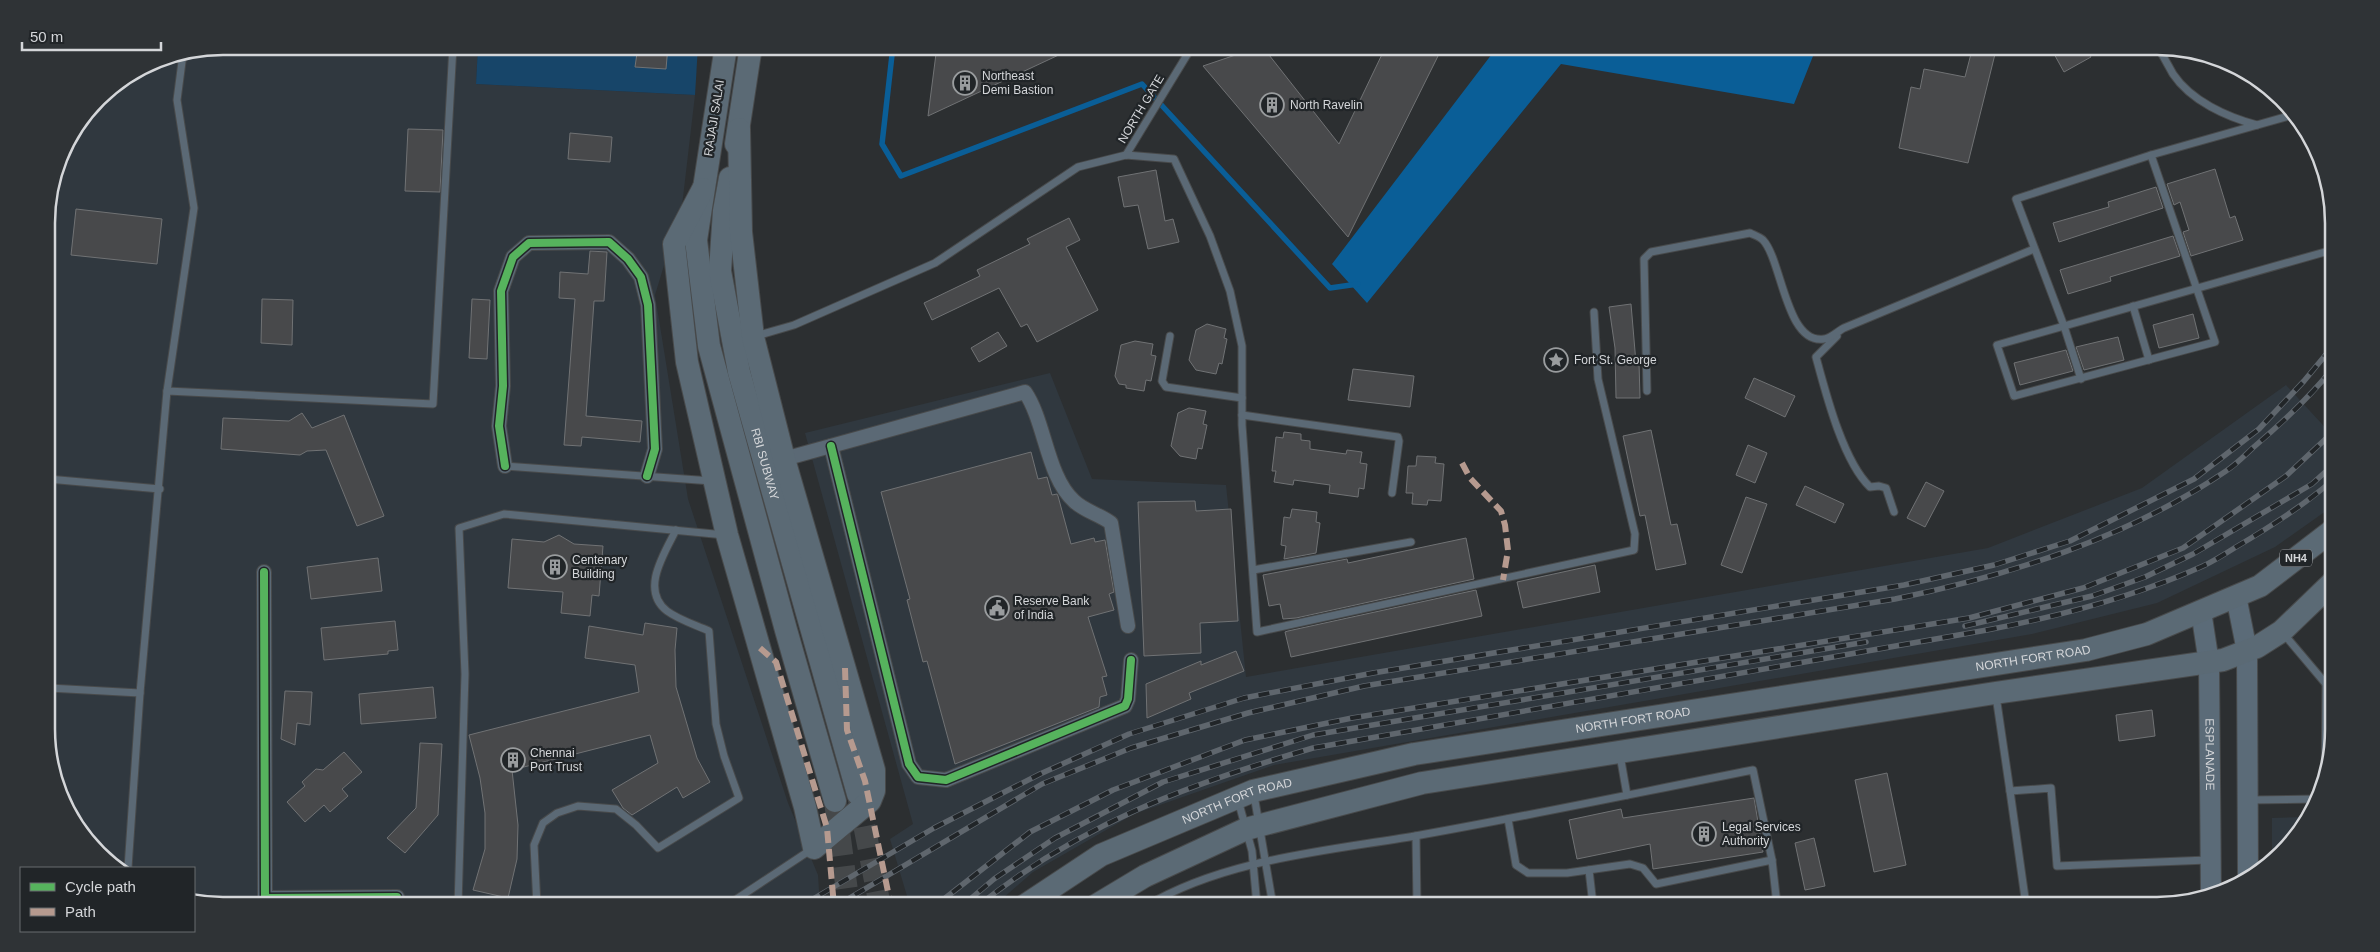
<svg xmlns="http://www.w3.org/2000/svg" width="2380" height="952" font-family="Arial,sans-serif">
	<style>
		.built { fill: #30383f }
		.green { fill: #174569 }
		.water { fill: #0a5e97 }
		.lines { fill: none; stroke-linecap: round; stroke-linejoin: round }
		.stream { stroke: #0a5e97; stroke-width: 5.5 }
		.building { fill: #48494b; stroke: #707274 }
		.primary-tunnel { stroke: #45484a; stroke-width: 22; stroke-dasharray: 22 11; stroke-linecap: butt }
		.lane-casing { stroke: #484a4b; stroke-width: 9 }
		.street-casing { stroke: #484a4b; stroke-width: 16 }
		.secondary-casing { stroke: #484a4b; stroke-width: 22 }
		.primary-casing { stroke: #484a4b; stroke-width: 24 }
		.lane { stroke: #5b6975; stroke-width: 7 }
		.street { stroke: #5b6975; stroke-width: 14 }
		.secondary { stroke: #5b6b78; stroke-width: 20 }
		.primary { stroke: #5b6a75; stroke-width: 22 }
		.rail-casing { stroke: #5f666d; stroke-width: 5.5 }
		.rail { stroke: #212528; stroke-width: 4; stroke-dasharray: 11; stroke-linecap: butt }
		.quiet { stroke: #b69a8f; stroke-width: 6; stroke-dasharray: 12 6; stroke-linecap: butt }
		.cycleway-casing { stroke: #212528; stroke-width: 11 }
		.cycleway { stroke: #56b35d; stroke-width: 8 }
		.labels { text-anchor: middle; stroke-width: 4.5; stroke-linejoin: round; paint-order: stroke }
		.shield { fill: #212528; stroke: #9ea1a4; stroke-width: 1 }
		.shield-label { font-size: 11px; font-weight: bold; fill: #d4d6d9 }
		.poi-label { font-size: 12px; fill: #d4d6d9; stroke: #212528; text-anchor: start }
		.street-label { font-size: 12px; fill: #d4d6d9; stroke: #212528 }
		.rim { fill: none; stroke: #d4d6d9; stroke-width: 2.5 }
	</style>
	<rect width="100%" height="100%" fill="#2c2f31"/>
	<g class="built">
		<polygon points="223,46 478,46 476,84 695,95 682,206 655,295 688,499 788,803 818,875 820,906 223,906 194,901 194,868 124,868 90,845 50,763 47,212 65,145 106,90 156,60"/>
		<polygon points="1050,373 1092,479 1226,485 1246,677 1988,548 2142,488 2286,385 2333,436 2333,506 2275,547 2157,603 2032,634 1274,765 1134,814 1033,872 994,906 910,906 890,839 913,824 805,433"/>
		<polygon points="2307,817 2297,836 2272,861 2272,818"/>
	</g>
	<polygon class="green" points="478,46 698,46 695,95 476,84"/>
	<polygon class="water" points="1498,46 1817,46 1794,104 1561,64 1367,303 1332,264"/>
	<g class="lines">
		<polyline class="stream" points="893,46 882,144 901,176 1142,84 1330,288 1358,284"/>
	</g>
	<g class="building">
		<polygon points="638,46 668,46 666,69 635,67"/>
		<polygon points="937,46 1078,46 928,116"/>
		<polygon points="1262,46 1339,144 1386,46 1443,46 1348,237 1203,66"/>
		<polygon points="1973,46 1997,46 1968,163 1899,148 1911,87 1920,89 1924,69 1965,77"/>
		<polygon points="2064,46 2085,46 2091,57 2064,72 2053,52"/>
		<polygon points="408,129 443,130 440,192 405,191"/>
		<polygon points="570,133 612,137 610,162 568,159"/>
		<polygon points="2215,169 2230,218 2235,216 2243,240 2191,256 2183,232 2189,230 2180,202 2174,205 2167,184"/>
		<polygon points="1156,170 1165,221 1173,219 1179,242 1148,249 1138,205 1124,207 1118,177"/>
		<polygon points="2156,187 2163,208 2059,242 2053,223 2109,207 2108,202"/>
		<polygon points="76,209 162,219 157,264 71,255"/>
		<polygon points="1069,218 1080,240 1066,247 1098,310 1037,342 1027,324 1021,327 999,288 932,320 924,303 980,276 977,270 1030,244 1027,239"/>
		<polygon points="2173,236 2180,256 2110,277 2111,281 2068,294 2060,270"/>
		<polygon points="590,251 607,252 604,301 594,301 586,416 642,421 640,442 582,437 581,446 564,445 575,299 559,298 560,272 588,274"/>
		<polygon points="262,299 293,300 292,345 261,343"/>
		<polygon points="472,299 490,300 487,359 469,358"/>
		<polygon points="1631,304 1636,363 1639,363 1640,398 1616,398 1615,348 1609,307"/>
		<polygon points="2193,314 2199,338 2159,348 2153,325"/>
		<polygon points="1207,324 1226,329 1224,338 1227,339 1222,364 1219,363 1216,374 1196,370 1189,360 1196,330"/>
		<polygon points="998,332 1007,346 979,362 971,348"/>
		<polygon points="2118,337 2124,360 2084,370 2076,347"/>
		<polygon points="1135,341 1153,344 1151,355 1156,356 1151,381 1146,380 1144,391 1126,388 1126,385 1119,384 1115,376 1121,345"/>
		<polygon points="2066,350 2073,371 2020,385 2014,363"/>
		<polygon points="1353,369 1414,376 1410,407 1348,400"/>
		<polygon points="1754,378 1795,396 1785,417 1745,398"/>
		<polygon points="1189,408 1206,411 1203,424 1207,425 1202,449 1198,448 1196,459 1180,456 1171,446 1178,413"/>
		<polygon points="302,413 312,428 344,415 384,516 357,526 326,450 307,451 300,455 221,449 223,418 289,421"/>
		<polygon points="1651,430 1671,525 1677,524 1686,564 1656,570 1645,515 1640,516 1623,436"/>
		<polygon points="1284,432 1301,434 1301,440 1310,441 1310,449 1346,454 1347,450 1362,452 1360,463 1367,464 1364,489 1359,488 1358,497 1329,493 1330,485 1294,480 1293,485 1274,482 1276,471 1272,471 1276,437 1283,438"/>
		<polygon points="1748,445 1767,453 1755,483 1736,475"/>
		<polygon points="1031,452 1038,479 1047,477 1052,495 1057,494 1058,496 1071,544 1094,538 1095,542 1105,540 1114,592 1109,594 1114,610 1088,617 1107,676 1102,677 1107,695 1100,697 1099,707 955,764 927,661 923,662 907,600 910,599 881,492"/>
		<polygon points="1417,456 1436,457 1435,463 1444,464 1441,501 1428,500 1427,505 1412,504 1413,493 1406,493 1408,466 1416,466"/>
		<polygon points="1926,482 1944,491 1925,527 1907,518"/>
		<polygon points="1805,486 1844,504 1835,523 1796,505"/>
		<polygon points="1746,497 1767,504 1742,573 1721,565"/>
		<polygon points="1195,501 1196,511 1231,509 1238,621 1200,623 1201,653 1144,656 1138,502"/>
		<polygon points="1292,509 1317,512 1316,522 1320,523 1316,553 1284,559 1286,546 1281,545 1284,517 1290,518"/>
		<polygon points="559,535 574,544 603,546 599,596 592,595 590,616 561,613 563,592 508,588 512,539 544,542"/>
		<polygon points="1466,538 1474,579 1296,618 1283,619 1280,604 1269,606 1263,575 1347,559 1348,563"/>
		<polygon points="378,558 382,591 311,599 307,567"/>
		<polygon points="1595,565 1600,592 1523,608 1517,582"/>
		<polygon points="1476,590 1482,616 1291,657 1285,632 1288,631"/>
		<polygon points="395,621 398,650 388,651 388,654 324,660 321,628"/>
		<polygon points="645,623 677,628 675,650 676,687 697,758 710,782 683,798 677,787 632,815 623,808 612,790 658,763 650,735 512,770 518,825 517,859 508,898 473,890 485,849 485,813 480,778 469,735 639,692 635,665 585,658 589,626 643,635"/>
		<polygon points="1236,651 1244,671 1189,693 1191,699 1147,718 1146,684 1201,661 1201,665"/>
		<polygon points="433,687 436,718 361,724 359,694"/>
		<polygon points="285,691 312,692 310,725 297,723 295,745 281,739"/>
		<polygon points="2152,710 2155,736 2119,741 2116,715"/>
		<polygon points="420,743 442,744 438,815 405,853 387,838 416,808"/>
		<polygon points="344,752 362,772 342,789 348,796 330,812 324,805 305,822 287,802 305,786 302,782 316,769 323,770"/>
		<polygon points="1887,773 1906,865 1874,872 1855,780"/>
		<polygon points="1754,798 1763,852 1653,869 1650,844 1577,859 1569,820 1621,809 1623,818"/>
		<polygon points="1814,838 1825,886 1805,890 1795,843"/>
	</g>
	<g class="lines">
		<g class="primary-tunnel">
			<polyline points="858,794 880,906"/>
			<polyline points="835,801 849,906"/>
		</g>
		<g class="lane-casing">
			<g id="lane">
				<path d="M2158 47C2163 56 2168 65 2173 74 2191 101 2227 117 2257 125"/>
				<polyline points="1126,155 1190,50"/>
				<polyline points="2151,155 2215,342 2014,396 1997,345 2332,250"/>
				<polyline points="2133,306 2149,360"/>
				<polyline points="756,336 794,325 935,263 1078,167 1126,155 1174,159 1210,236 1230,291 1242,346 1242,425 1257,632 1634,550 1635,534 1598,379 1594,312"/>
				<polyline points="1170,336 1162,381 1166,387 1242,398"/>
				<path d="M1837 336 1816 357C1826 394 1843 461 1870 487L1879 486 1886 488 1894 512"/>
				<polyline points="2081,379 2064,326 2016,199 2151,155 2296,114"/>
				<polyline points="167,391 194,208 177,100 183,54"/>
				<path d="M1647 391 1644 259 1651 252 1750 233C1754 235 1760 237 1763 240 1782 260 1786 345 1824 339 1830 339 1838 331 1844 328L2034 249"/>
				<polyline points="1242,415 1398,437 1399,441 1392,493"/>
				<polyline points="505,466 712,481"/>
				<polyline points="48,479 160,489"/>
				<polyline points="1253,570 1411,542"/>
				<polyline points="2283,633 2326,684 2334,684"/>
				<polyline points="49,688 140,693"/>
				<polyline points="1996,696 2010,791 2051,788 2057,866 2208,860"/>
				<polyline points="1620,755 1627,795"/>
				<polyline points="2325,780 2326,684"/>
				<polyline points="2010,791 2026,905"/>
				<polyline points="1254,795 1273,906"/>
				<polyline points="1238,800 1252,851 1257,906"/>
				<polyline points="2249,800 2317,799"/>
				<polyline points="1508,819 1516,865 1528,873 1567,873 1630,864 1643,868 1656,884 1772,860 1777,905"/>
				<polyline points="1416,836 1417,906"/>
				<polyline points="128,868 140,693 167,391 433,404 453,46"/>
				<polyline points="1589,870 1593,905"/>
				<polyline points="458,906 465,674 459,528 504,514 725,535"/>
				<path d="M537 906 534 845 543 823 557 813 578 806 616 809 636 825 658 848 739 798 724 756 716 724 709 631C696 625 679 620 667 611 640 590 664 554 676 530"/>
				<polyline points="726,906 812,849"/>
				<path d="M1146 906C1225 859 1327 851 1415 836 1528 816 1641 792 1753 770L1772 860"/>
			</g>
		</g>
		<g class="street-casing">
			<g id="street">
				<polyline points="831,446 909,764 918,777 946,780 1125,706 1128,699 1131,660"/>
				<path d="M784 459 1025 392C1045 421 1047 477 1074 501 1084 511 1099 514 1111 523L1128 626"/>
				<polyline points="505,466 499,426 503,386 501,291 513,257 529,243 609,242 628,259 641,277 648,305 655,449 647,476"/>
				<polyline points="264,572 265,898 397,897 397,906"/>
			</g>
		</g>
		<g class="secondary-casing">
			<g id="secondary">
				<polyline points="2236,596 2247,651 2248,878"/>
				<path id="s1" d="M2201 611 2209 663 2211 897"/>
			</g>
		</g>
		<g class="primary-casing">
			<g id="primary">
				<polyline points="726,46 696,240 709,346 786,630 835,801"/>
				<polyline points="736,144 751,46"/>
				<path id="s2" d="M730 178 724 211 720 271 739 372 858 794"/>
				<polyline points="703,189 674,244 687,362 727,535 805,807 814,848 870,801 874,791 874,770 784,459 753,337 741,232 739,129"/>
				<path id="s3" d="M1024 906 1101 855 1253 791 1414 754 2086 650 2147 634 2260 586 2333 530"/>
				<polyline points="1095,906 1145,876 1246,829 1422,783 1995,693 2223,660 2257,647 2282,631 2333,582"/>
			</g>
		</g>
		<use href="#lane" class="lane"/>
		<use href="#street" class="street"/>
		<use href="#secondary" class="secondary"/>
		<use href="#primary" class="primary"/>
		<g class="rail-casing">
			<g id="rail">
				<polyline points="1965,626 2092,596 2145,577 2193,554 2312,484 2333,465"/>
				<polyline points="801,906 934,828 1040,774 1129,734 1244,698 1373,673 1904,585 1994,565 2070,541 2194,479 2259,429 2304,381 2333,346"/>
				<path d="M836 906 1042 784 1131 748 1248 713 1364 686 1895 599C2011 575 2127 538 2226 471 2237 464 2246 454 2255 446 2283 422 2310 397 2333 368"/>
				<polyline points="935,906 1030,832 1113,790 1245,740 1352,718 1969,618 2083,588 2183,548 2286,476 2333,432"/>
				<polyline points="962,906 994,879 1055,838 1163,782 1313,735 1866,642"/>
				<path d="M978 906C1080 824 1189 784 1313 748L1987 630C2061 616 2134 597 2203 566 2214 561 2225 554 2236 547 2270 527 2303 506 2333 480"/>
			</g>
		</g>
		<use href="#rail" class="rail"/>
		<g class="quiet">
			<polyline points="1462,463 1470,478 1501,511 1505,525 1508,550 1503,580"/>
			<polyline points="760,648 776,662 827,828 834,906"/>
			<polyline points="845,668 847,730 865,781 891,906"/>
		</g>
		<g class="cycleway-casing">
			<g id="cycleway">
				<polyline points="831,446 909,764 918,777 946,780 1125,706 1128,699 1131,660"/>
				<polyline points="505,466 499,426 503,386 501,291 513,257 529,243 609,242 628,259 641,277 648,305 655,449 647,476"/>
				<polyline points="264,572 265,898 397,897 397,906"/>
			</g>
		</g>
		<use href="#cycleway" class="cycleway"/>
	</g>
	<defs>
		<g id="building-ring" transform="scale(1.25)"><circle r="9.5" fill="#212528" stroke="#999c9e" stroke-width="1.5"/><path d="M-4-6H4V6H1V3H-1V6H-4ZM-2.5-4.3h1.7v1.8h-1.7ZM.8-4.3h1.7v1.8H.8ZM-2.5-1h1.7V.8h-1.7ZM.8-1h1.7V.8H.8Z" fill="#999c9e"/></g>
		<g id="sight-ring" transform="scale(1.25)"><circle r="9.5" fill="#212528" stroke="#999c9e" stroke-width="1.5"/><path d="M0-6L1.8-2.2L6-1.7L2.9 1.2L3.7 5.4L0 3.3L-3.7 5.4L-2.9 1.2L-6-1.7L-1.8-2.2Z" fill="#999c9e"/></g>
		<g id="civic-ring" transform="scale(1.25)"><circle r="9.5" fill="#212528" stroke="#999c9e" stroke-width="1.5"/><path d="M-.6-6.5H3V-4.5H.6V-3L4-1V1h2V6H-6V1h2V-1L-.6-3ZM-1.2 2.5V6h2.4V2.5Z" fill="#999c9e"/></g>
	</defs>
	<g fill-rule="evenodd">
		<use href="#building-ring" x="965" y="83"/>
		<use href="#building-ring" x="1272" y="105"/>
		<use href="#sight-ring" x="1556" y="360"/>
		<use href="#building-ring" x="555" y="567"/>
		<use href="#civic-ring" x="997" y="608"/>
		<use href="#building-ring" x="513" y="760"/>
		<use href="#building-ring" x="1704" y="834"/>
	</g>
	<g class="labels">
		<rect class="shield" x="2280" y="549.5" width="32" height="17" rx="4"/>
		<g class="shield-label">
			<text x="2296" y="562">NH4</text>
		</g>
		<g class="poi-label">
			<text x="982" y="80">Northeast<tspan x="982" dy="14">Demi Bastion</tspan></text>
			<text x="1290" y="109">North Ravelin</text>
			<text x="1574" y="364">Fort St. George</text>
			<text x="572" y="564">Centenary<tspan x="572" dy="14">Building</tspan></text>
			<text x="1014" y="605">Reserve Bank<tspan x="1014" dy="14">of India</tspan></text>
			<text x="530" y="757">Chennai<tspan x="530" dy="14">Port Trust</tspan></text>
			<text x="1722" y="831">Legal Services<tspan x="1722" dy="14">Authority</tspan></text>
		</g>
		<g class="street-label">
			<text transform="translate(1141 109) rotate(-59)" y="4">NORTH GATE</text>
			<text transform="translate(714 118) rotate(-81)" y="4">RAJAJI SALAI</text>
			<text dy="4" stroke="none"><textPath href="#s2" startOffset="292">RBI SUBWAY</textPath></text>
			<text dy="4" stroke="none"><textPath href="#s3" startOffset="1049">NORTH FORT ROAD</textPath></text>
			<text dy="4" stroke="none"><textPath href="#s3" startOffset="644">NORTH FORT ROAD</textPath></text>
			<text dy="4" stroke="none"><textPath href="#s1" startOffset="144">ESPLANADE</textPath></text>
			<text dy="4" stroke="none"><textPath href="#s3" startOffset="239">NORTH FORT ROAD</textPath></text>
		</g>
	</g>
	<path d="M0 0H2380V952H0ZM223 55H2157A168 168 0 0 1 2325 223V729A168 168 0 0 1 2157 897H223A168 168 0 0 1 55 729V223A168 168 0 0 1 223 55Z" fill="#2f3336" fill-rule="evenodd"/>
	<path class="rim" d="M223 55H2157A168 168 0 0 1 2325 223V729A168 168 0 0 1 2157 897H223A168 168 0 0 1 55 729V223A168 168 0 0 1 223 55Z"/>
	<rect x="20" y="867" width="175" height="65" fill="#212528" stroke="#696c6f"/>
	<rect x="30" y="883" width="25" height="8" fill="#56b35d" stroke="#696c6f"/>
	<text x="65" y="892" font-size="15" fill="#d4d6d9">Cycle path</text>
	<rect x="30" y="908" width="25" height="8" fill="#b69a8f" stroke="#696c6f"/>
	<text x="65" y="917" font-size="15" fill="#d4d6d9">Path</text>
	<path d="M22 42v8h139v-8" fill="none" stroke="#d4d6d9" stroke-width="2.5"/>
	<text x="30" y="42" font-size="15" fill="#d4d6d9" stroke="#212528" stroke-width="4" paint-order="stroke">50 m</text>
</svg>
